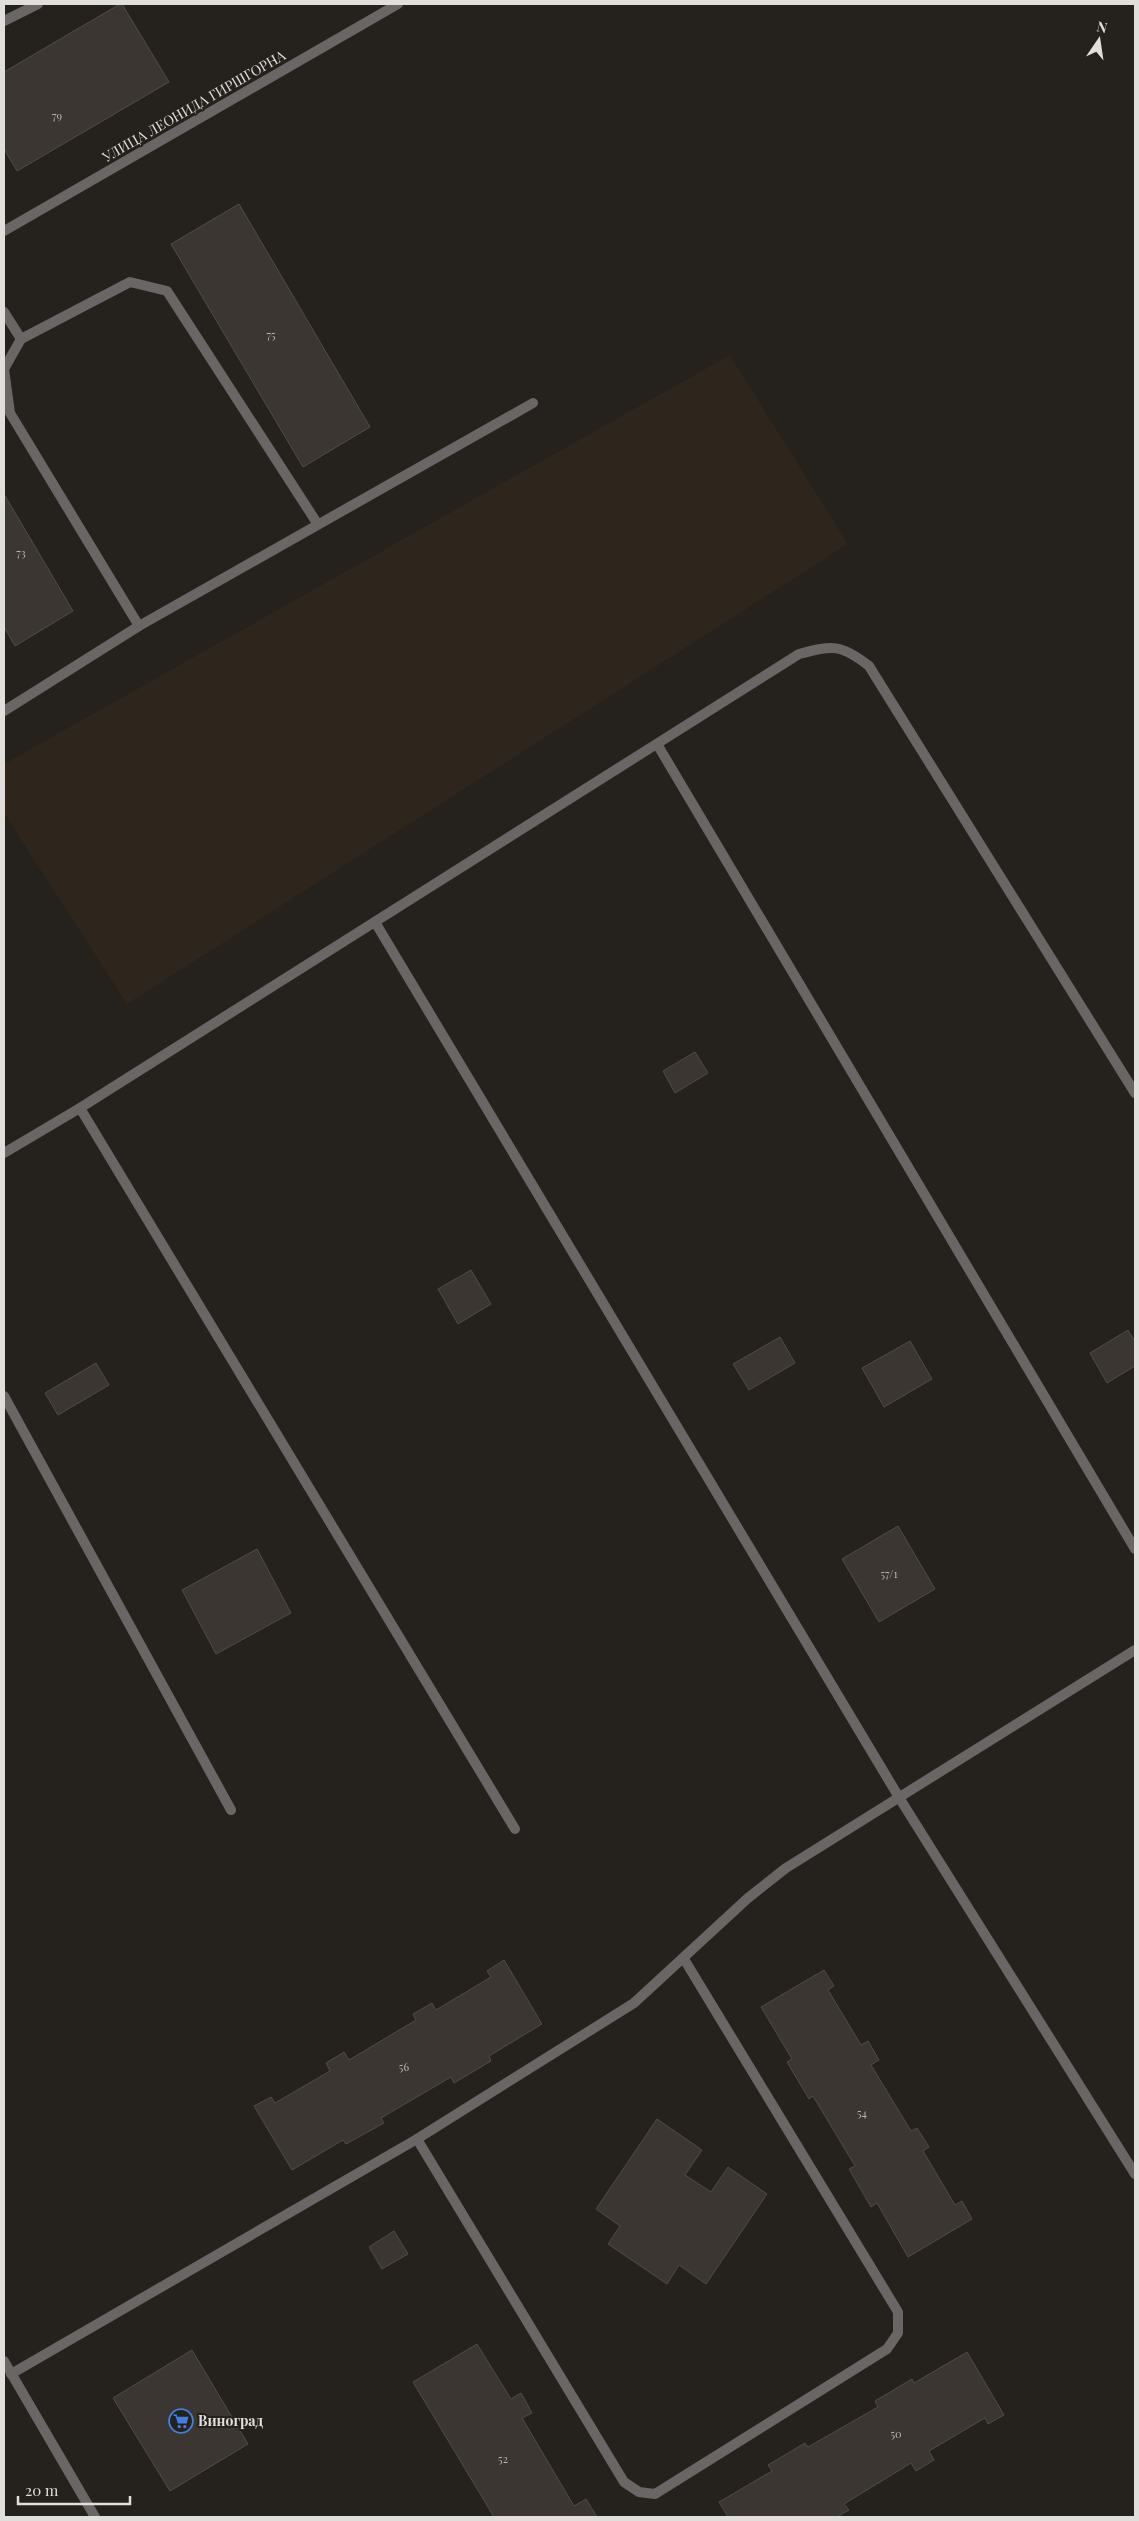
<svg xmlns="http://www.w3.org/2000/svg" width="1139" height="2521" font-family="'Playfair Display',serif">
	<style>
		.built { fill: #2e261c }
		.building { fill: #3c3633; stroke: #514b48 }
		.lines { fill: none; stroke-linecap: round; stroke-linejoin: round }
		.service { stroke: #696665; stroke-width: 10 }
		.minor { stroke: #696665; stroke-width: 10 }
		.tertiary { stroke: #696665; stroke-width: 10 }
		.labels { text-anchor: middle; stroke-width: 4; stroke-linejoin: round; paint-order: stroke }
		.number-label { font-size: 11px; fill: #b8b5b2 }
		.street-label { font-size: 14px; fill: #e1dfdc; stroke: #25211d }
		.poi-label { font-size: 14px; font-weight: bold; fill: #e1dfdc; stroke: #25211d; text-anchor: start }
	</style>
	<rect width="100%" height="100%" fill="#25211d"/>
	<polygon class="built" points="730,355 848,544 127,1004 4,813 4,764"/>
	<g class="building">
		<polygon points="120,4 122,4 169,82 17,171 4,149 4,72"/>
		<polygon points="239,204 370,427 303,467 171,244"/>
		<polygon points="4,494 73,611 15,646 4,627"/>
		<polygon points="695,1052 708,1073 675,1093 663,1071"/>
		<polygon points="471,1270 491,1304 458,1324 438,1289"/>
		<polygon points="1128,1330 1135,1342 1135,1366 1107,1383 1090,1353"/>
		<polygon points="780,1337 795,1363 749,1390 733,1364"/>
		<polygon points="910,1341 932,1379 884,1407 862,1368"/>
		<polygon points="96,1363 109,1385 58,1415 45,1393"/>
		<polygon points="898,1526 935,1589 879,1622 842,1559"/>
		<polygon points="257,1549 291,1613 216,1654 182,1590"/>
		<polygon points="504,1960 542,2024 489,2056 491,2061 454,2083 451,2077 381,2118 384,2123 346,2144 343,2140 292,2170 254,2106 271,2097 275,2103 330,2071 326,2063 344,2052 349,2060 416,2020 413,2014 432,2003 436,2010 491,1977 487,1971"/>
		<polygon points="824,1970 834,1986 828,1990 861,2045 868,2041 879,2060 871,2065 911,2131 917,2128 929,2147 923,2151 955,2205 962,2201 972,2219 908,2257 877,2203 871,2207 849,2169 855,2166 813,2096 809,2099 787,2062 792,2059 761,2007"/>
		<polygon points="657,2119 702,2150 685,2175 711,2192 728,2167 767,2194 706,2284 679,2265 667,2284 608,2244 620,2226 596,2209"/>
		<polygon points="394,2231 408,2254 382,2269 369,2247"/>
		<polygon points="477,2344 511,2399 521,2393 532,2413 522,2418 574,2506 586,2499 597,2517 494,2517 413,2382"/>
		<polygon points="192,2350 248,2444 170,2491 113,2398"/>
		<polygon points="967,2352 1004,2415 988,2424 985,2418 929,2451 934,2460 916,2471 911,2463 844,2504 849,2510 837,2517 728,2517 719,2502 772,2471 768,2465 805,2443 808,2447 878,2407 875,2401 912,2379 914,2383"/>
	</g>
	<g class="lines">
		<g class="service">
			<polyline points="4,21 38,4"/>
			<polyline points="4,312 21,339 4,369 10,413 139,626"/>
			<polyline points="21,339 130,282 167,291 317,523"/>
			<polyline points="4,711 139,626 533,403"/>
			<polyline points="657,744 1135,1549"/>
			<polyline points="375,922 900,1799 1135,2174"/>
			<polyline points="80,1108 515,1829"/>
			<polyline points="4,1396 231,1810"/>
			<polyline points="417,2139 624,2482 639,2492 655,2494 887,2349 898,2333 898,2312 684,1959"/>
			<polyline points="11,2374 417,2139 634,2003 748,1898 786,1868 1135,1650"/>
		</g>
		<g class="minor">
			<polyline points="4,231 398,4"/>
			<path d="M4 1153 80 1108 799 654C833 645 841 644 869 666L1135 1093"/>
		</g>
		<polyline class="tertiary" points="4,2361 95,2517"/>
	</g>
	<defs>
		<g id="supermarket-ring" transform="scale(1.25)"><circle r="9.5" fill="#25211d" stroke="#3f7fe0" stroke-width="1.5"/><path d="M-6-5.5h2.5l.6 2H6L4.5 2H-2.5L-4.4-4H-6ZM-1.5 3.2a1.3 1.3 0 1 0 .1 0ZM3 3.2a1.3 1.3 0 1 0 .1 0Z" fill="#3f7fe0"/></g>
	</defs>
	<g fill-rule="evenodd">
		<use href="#supermarket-ring" x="181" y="2421"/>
	</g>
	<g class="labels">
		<g class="number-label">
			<text x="57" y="120">79</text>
			<text x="271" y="339">75</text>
			<text x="21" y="557">73</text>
			<text x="889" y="1578">57/1</text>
			<text x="404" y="2071">56</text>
			<text x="862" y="2117">54</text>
			<text x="896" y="2438">50</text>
			<text x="503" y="2463">52</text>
		</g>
		<g class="street-label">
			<text transform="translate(194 106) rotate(-30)" y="5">УЛИЦА ЛЕОНИДА ГИРШГОРНА</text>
		</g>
		<g class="poi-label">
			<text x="198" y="2426">Виноград</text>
		</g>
	</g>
	<rect width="1139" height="2521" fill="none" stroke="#e1dfdc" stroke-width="10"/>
	<g transform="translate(1099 40) rotate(13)" stroke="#25211d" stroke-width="4" paint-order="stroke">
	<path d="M0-4L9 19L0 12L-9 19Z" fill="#e1dfdc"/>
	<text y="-8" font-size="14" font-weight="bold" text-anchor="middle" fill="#e1dfdc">N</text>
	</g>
	<path d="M18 2496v8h112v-8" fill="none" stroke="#e1dfdc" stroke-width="2.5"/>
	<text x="25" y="2496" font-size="15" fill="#e1dfdc" stroke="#25211d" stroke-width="4" paint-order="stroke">20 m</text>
</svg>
